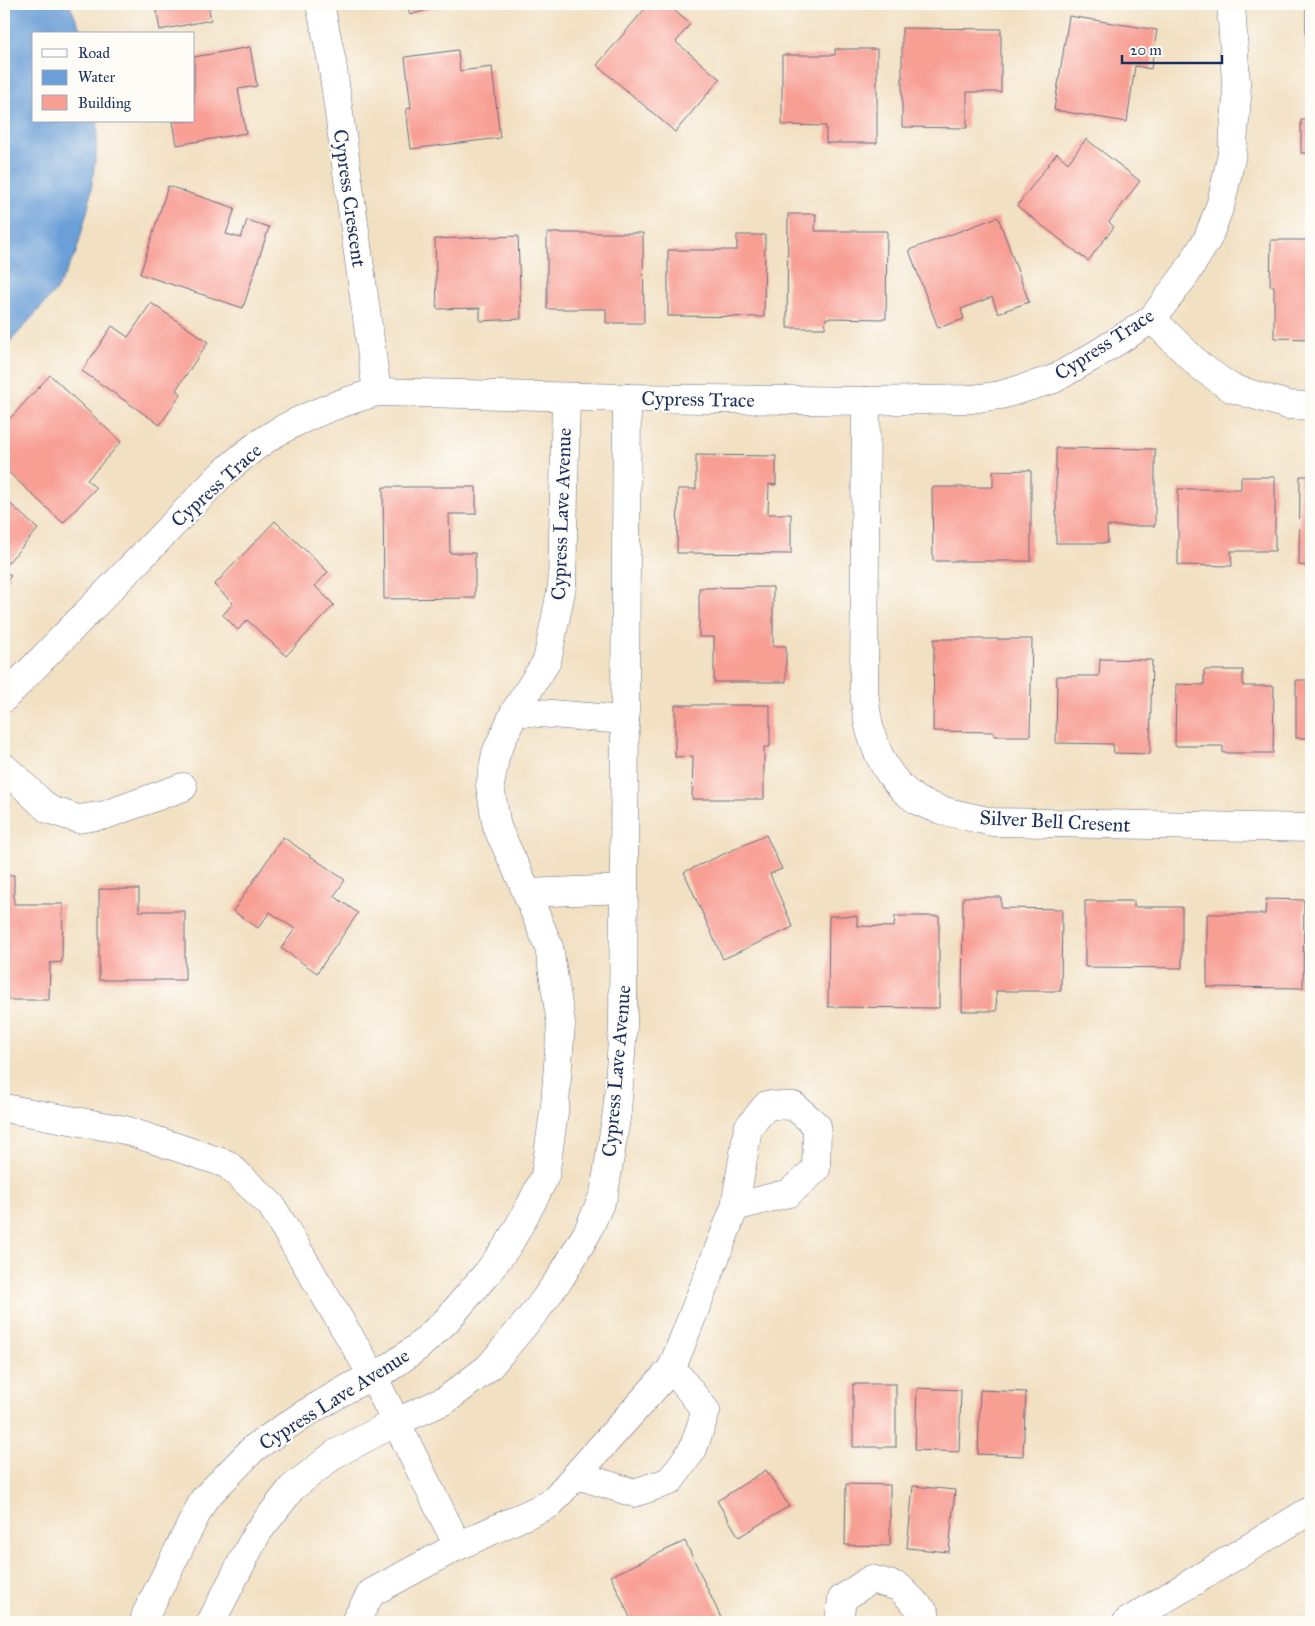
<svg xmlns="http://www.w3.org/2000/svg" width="1315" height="1626" font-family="'IM FELL Great Primer',serif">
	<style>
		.water { fill: #6b9fd7; stroke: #43679a }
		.building { fill: #f89f94 }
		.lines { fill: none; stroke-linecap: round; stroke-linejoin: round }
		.minor-casing { stroke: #666d81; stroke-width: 29 }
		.minor { stroke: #fff; stroke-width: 28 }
		.labels { text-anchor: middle; stroke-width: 4.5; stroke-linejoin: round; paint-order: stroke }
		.street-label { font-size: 20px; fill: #1b2f5e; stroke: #fdfcf7 }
	</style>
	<rect width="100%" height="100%" fill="#fdfcf7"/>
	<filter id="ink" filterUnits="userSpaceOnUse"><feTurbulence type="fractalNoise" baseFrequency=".02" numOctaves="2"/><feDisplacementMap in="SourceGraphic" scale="10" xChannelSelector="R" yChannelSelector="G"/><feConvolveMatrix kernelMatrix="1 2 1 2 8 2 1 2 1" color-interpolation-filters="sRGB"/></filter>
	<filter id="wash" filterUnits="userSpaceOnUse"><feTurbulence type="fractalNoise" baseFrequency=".0096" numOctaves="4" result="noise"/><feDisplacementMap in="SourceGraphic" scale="20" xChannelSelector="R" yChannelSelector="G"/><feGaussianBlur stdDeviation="1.12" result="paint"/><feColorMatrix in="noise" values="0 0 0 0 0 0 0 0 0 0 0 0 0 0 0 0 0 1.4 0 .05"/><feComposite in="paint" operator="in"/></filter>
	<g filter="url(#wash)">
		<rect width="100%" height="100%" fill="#f2e0c2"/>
		<polygon class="water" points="4,4 69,4 83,34 34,34 34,121 98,122 96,154 89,205 76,253 57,289 4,349"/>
		<g id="blocks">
			<g class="building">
				<polygon points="155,4 208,4 211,20 160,30"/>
				<polygon points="407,4 447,4 410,15"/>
				<polygon points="649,4 667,4 690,24 676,42 720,79 675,132 597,65"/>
				<rect x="1306" y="4" width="5" height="48"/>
				<polygon points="1069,16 1157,30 1151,69 1135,66 1127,122 1054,110"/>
				<polygon points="902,28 1001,29 1001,92 967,92 967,128 902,127"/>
				<polygon points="250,47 257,86 238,89 246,133 177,145 173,121 194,121 194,57"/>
				<polygon points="835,49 877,49 877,143 826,143 826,126 782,125 782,55 835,55"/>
				<polygon points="458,50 460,71 492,67 500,138 411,149 406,109 411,108 405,57"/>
				<rect x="1301" y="120" width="10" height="33"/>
				<polygon points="1086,139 1140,181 1109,222 1114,227 1088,261 1017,206 1057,153 1068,163"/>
				<polygon points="168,186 235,208 226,234 241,238 247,220 269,227 243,308 140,274"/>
				<polygon points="788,214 816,214 815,231 887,231 886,319 826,318 825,328 787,328"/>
				<polygon points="998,217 1029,302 998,313 992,297 961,309 964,319 938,328 909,250"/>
				<polygon points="547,233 643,233 644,323 606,323 606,309 547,309"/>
				<polygon points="737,235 765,235 764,317 668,316 668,250 737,250"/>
				<polygon points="518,236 521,319 480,321 480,308 437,309 435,239"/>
				<polygon points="1271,240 1311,240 1311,339 1274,338 1274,286 1270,286"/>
				<polygon points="151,303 208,342 176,390 181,394 160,425 82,371 112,326 128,337"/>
				<polygon points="50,375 121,442 87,480 96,488 63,523 4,468 4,425"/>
				<polygon points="1056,448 1155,449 1155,526 1107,526 1108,543 1056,543"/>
				<polygon points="696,455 776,456 776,485 769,484 768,514 791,514 791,554 677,553 678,489 696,489"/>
				<polygon points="1031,470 1031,561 933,561 932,487 993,487 993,471"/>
				<polygon points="1300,476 1311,476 1311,566 1299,565"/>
				<polygon points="1241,477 1275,477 1275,551 1231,551 1232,566 1178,565 1178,489 1241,489"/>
				<polygon points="383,487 476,487 476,514 449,514 450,553 475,553 475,598 384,599"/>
				<polygon points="4,498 38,529 4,567"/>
				<polygon points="275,521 328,572 315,586 334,605 286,656 247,620 238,630 223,615 233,603 214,585"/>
				<polygon points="4,569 11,576 4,584"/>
				<polygon points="773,587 773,646 786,646 786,682 714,682 714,637 699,637 699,588"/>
				<polygon points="934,639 1032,639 1030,736 994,736 994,732 933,731"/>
				<polygon points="1100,659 1152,660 1150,754 1114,753 1113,744 1056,743 1057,676 1099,676"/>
				<polygon points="1204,670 1243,670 1243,686 1274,686 1273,753 1223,753 1223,746 1175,746 1176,684 1204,685"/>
				<rect x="1296" y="680" width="15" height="58"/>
				<polygon points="675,705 770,705 770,747 764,747 764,799 692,799 693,756 675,757"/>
				<polygon points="766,835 782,869 770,874 793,927 723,959 684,872"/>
				<polygon points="283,837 345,880 334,896 358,913 317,973 281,948 295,929 270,912 258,928 233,911"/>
				<polygon points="4,875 14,875 14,904 63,904 62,962 50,963 49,1000 4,1000"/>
				<polygon points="99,889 139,889 139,911 185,911 185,980 99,980"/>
				<polygon points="963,897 1001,897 1001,908 1062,909 1061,991 996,991 997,1011 962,1011"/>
				<polygon points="1266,899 1304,900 1303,988 1207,987 1207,914 1265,914"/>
				<polygon points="1085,901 1134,901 1134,907 1182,907 1182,968 1085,967"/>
				<polygon points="829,916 857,916 857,926 894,927 895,916 939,916 939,1008 828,1007"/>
				<rect x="853" y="1384" width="43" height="63"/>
				<polygon points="917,1388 961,1390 959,1452 915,1450"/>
				<polygon points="980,1390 1026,1392 1023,1456 978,1454"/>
				<polygon points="766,1470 789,1506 739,1537 717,1501"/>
				<polygon points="846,1484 890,1485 890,1546 845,1545"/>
				<polygon points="913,1486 955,1490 949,1552 907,1548"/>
				<polygon points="685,1541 723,1622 632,1622 611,1576"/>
			</g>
		</g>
	</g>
	<g filter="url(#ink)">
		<use href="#blocks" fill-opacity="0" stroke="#666d81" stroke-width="1"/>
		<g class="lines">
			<g class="minor-casing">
				<g id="minor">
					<polyline points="320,4 332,62 377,392"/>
					<polyline points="1152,319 1200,366 1231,388 1288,405 1311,406"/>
					<path d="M866 401 864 688C866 727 876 765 906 792 910 795 914 799 918 801 941 812 967 816 992 822L1311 828"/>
					<path d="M4 698 220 476C237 461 254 446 274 434 306 415 342 402 377 392L627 398 866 401 972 399 1001 395 1054 379 1097 354 1152 319 1186 274 1208 238 1221 203 1232 154 1237 98 1231 4"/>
					<polyline points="515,711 625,720"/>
					<polyline points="4,767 48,809 78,819 105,815 183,787"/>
					<polyline points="527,893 624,889"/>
					<polyline points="4,1108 125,1130 227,1164 271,1205 373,1376 458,1546 550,1504 672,1368 735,1207 748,1128 767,1105 794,1106 817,1126 816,1169 789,1193 735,1207"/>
					<polyline points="577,1475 634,1493 670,1481 693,1449 706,1411 672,1368"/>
					<polyline points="144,1622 146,1614 204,1499 254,1448 301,1416 352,1386 389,1368 418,1347 446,1321 488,1272 509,1244 531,1204 545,1176 555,1105 561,1024 549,947 521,879 497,827 490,786 496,753 515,711 547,661 562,586 566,397"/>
					<polyline points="211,1622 257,1533 292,1488 335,1454 392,1424 446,1400 489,1367 536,1311 561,1277 587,1233 604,1194 617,1112 623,1026 627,398"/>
					<polyline points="355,1622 371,1593 458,1546"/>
					<polyline points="839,1622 842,1599 871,1579 899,1587 925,1613 924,1622"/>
					<polyline points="1127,1622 1311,1510"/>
				</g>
			</g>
			<use href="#minor" class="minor"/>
		</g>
	</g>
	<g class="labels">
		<g class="street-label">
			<text transform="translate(350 198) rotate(82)" y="7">Cypress Crescent</text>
			<text transform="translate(1104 344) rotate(-33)" y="7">Cypress Trace</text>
			<text transform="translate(698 399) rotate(1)" y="7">Cypress Trace</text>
			<text transform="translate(216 485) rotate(-42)" y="7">Cypress Trace</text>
			<text transform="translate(561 514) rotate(-88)" y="7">Cypress Lave Avenue</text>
			<text transform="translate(1055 821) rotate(3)" y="7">Silver Bell Cresent</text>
			<text transform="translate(616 1071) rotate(-85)" y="7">Cypress Lave Avenue</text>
			<text transform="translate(334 1399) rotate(-32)" y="7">Cypress Lave Avenue</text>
		</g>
	</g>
	<rect width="1315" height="1626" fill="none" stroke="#fdfcf7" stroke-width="20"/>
	<rect x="32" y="32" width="162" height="90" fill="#fdfcf7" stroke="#a3aaba"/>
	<rect x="42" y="49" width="25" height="8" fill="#ffffff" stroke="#a3aaba"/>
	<text x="78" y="58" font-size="15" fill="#1b2f5e">Road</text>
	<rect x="42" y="70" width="25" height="15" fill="#6b9fd7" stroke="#a3aaba"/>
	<text x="78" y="82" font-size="15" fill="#1b2f5e">Water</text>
	<rect x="42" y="95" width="25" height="15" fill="#f89f94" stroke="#a3aaba"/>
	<text x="78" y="108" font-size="15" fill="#1b2f5e">Building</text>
	<path d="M1122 55v8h100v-8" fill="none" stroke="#1b2f5e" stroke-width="2.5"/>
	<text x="1130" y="55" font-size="15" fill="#1b2f5e" stroke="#fdfcf7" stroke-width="4" paint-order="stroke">20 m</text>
</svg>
